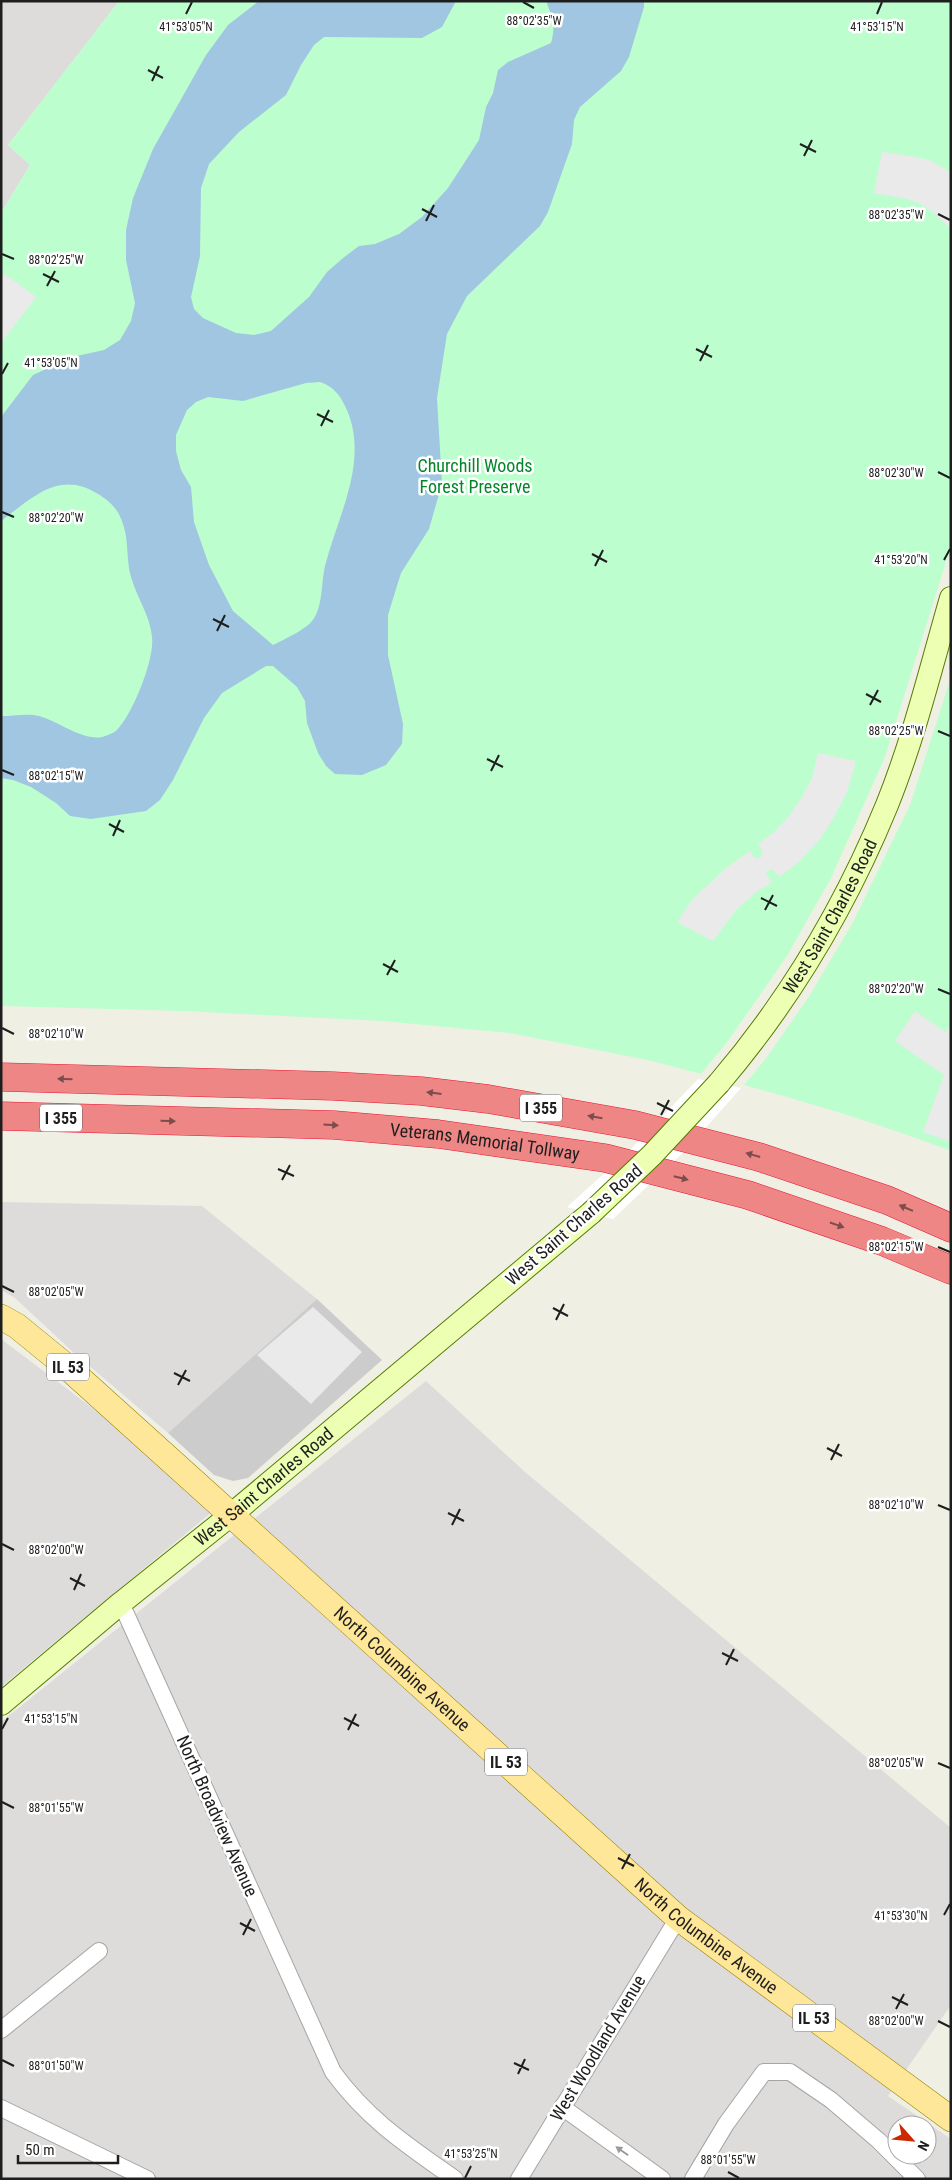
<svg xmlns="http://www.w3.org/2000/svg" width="952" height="2180" font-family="'Roboto Condensed',sans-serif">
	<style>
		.residential { fill: #dddcdb; fill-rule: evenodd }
		.religious { fill: #ccc }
		.park { fill: #bdfecf }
		.parking { fill: #eaeaea }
		.water { fill: #a0c6e2; fill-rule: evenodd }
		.pier { fill: #fff }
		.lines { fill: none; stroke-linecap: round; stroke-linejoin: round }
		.street-casing { stroke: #a5a5a5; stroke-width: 18 }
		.secondary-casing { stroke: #557b00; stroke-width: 24 }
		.primary-casing { stroke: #998500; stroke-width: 26 }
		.highway-casing { stroke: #ea1534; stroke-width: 29 }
		.street { stroke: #fff; stroke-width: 16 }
		.secondary { stroke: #ecffb3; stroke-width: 22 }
		.primary { stroke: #ffe79a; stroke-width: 25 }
		.highway { stroke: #ee8685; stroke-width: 28 }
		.secondary-bridge-casing { stroke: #557b00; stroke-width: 24; stroke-linecap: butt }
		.secondary-bridge { stroke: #ecffb3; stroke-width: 22 }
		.oneway { fill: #7c4d4c }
		.oneway2 { fill: #9a9a9a }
		.ticks { fill: none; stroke: #1e1e1e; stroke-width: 2 }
		.labels { text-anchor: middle; stroke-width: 5; stroke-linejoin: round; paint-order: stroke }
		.shield { fill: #fff; stroke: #626262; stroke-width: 1 }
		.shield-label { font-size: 16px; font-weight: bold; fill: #1e1e1e }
		.park-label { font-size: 18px; fill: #028728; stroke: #fff }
		.street-label { font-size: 18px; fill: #1e1e1e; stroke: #fff }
		.ticks-label { font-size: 12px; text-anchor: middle; fill: #1e1e1e; stroke: #fff; stroke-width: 5; stroke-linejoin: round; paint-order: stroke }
	</style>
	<rect width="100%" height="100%" fill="#f0efe4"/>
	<g class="residential">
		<polygon points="1,1 119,1 8,145 30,165 1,213"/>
		<polygon points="1,1202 202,1206 317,1299 168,1433 73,1352 15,1298 1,1290"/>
		<polygon points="1,1339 99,1413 213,1511 1,1687"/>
		<path d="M426 1381 525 1472 951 1828V2005L888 2096 951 2139V2179H1V1722ZM897 2125H927V2155H897Z"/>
	</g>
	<polygon class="religious" points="317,1299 382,1360 248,1478 233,1481 214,1475 168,1433"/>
	<g class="park">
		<polygon points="119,1 951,1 951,546 885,757 831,878 787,956 728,1041 701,1074 648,1060 509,1033 382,1021 184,1011 1,1006 1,213 30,165 8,145"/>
		<path d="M951 677V1151C883 1125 814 1104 744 1085L767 1057 810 995 853 922 910 805Z"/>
	</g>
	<g class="parking">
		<polygon points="882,152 911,156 929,160 951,172 951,229 932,211 920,204 908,199 874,193"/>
		<polygon points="5,274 36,297 1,343 1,279"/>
		<polygon points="818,753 856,761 847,792 833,819 820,839 800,861 779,877 773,870 767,871 766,874 772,882 755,893 736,910 713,941 677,922 692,900 726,868 750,851 755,858 762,857 762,850 758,844 773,833 789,816 802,797 812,778"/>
		<polygon points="915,1011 945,1032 951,1025 951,1142 923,1132 944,1075 895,1041"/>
		<polygon points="313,1307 362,1352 311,1404 257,1355"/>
	</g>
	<path class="water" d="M259 1H456L442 27 422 38 324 37 314 45 301 65 286 95 239 132 209 164 201 188 200 256 191 297 194 309 203 318 236 333 254 335 271 331 309 297 327 272 343 258 359 246 375 244 399 234 422 217 448 188 479 140 486 107 493 93 498 70 508 62 551 43C556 27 552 16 546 1H644V7L629 57 621 71 580 107 574 120 572 144 548 212 540 226 467 296 447 334 437 398 442 484 429 529 401 573 388 615V655L403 724 402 744 386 765 362 775 335 774 326 766 318 753 307 723 305 701 297 687 273 666H266L222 693 204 718 173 780 160 800 146 811 91 819 70 816 56 803 31 787 13 780 1 778V716C13 716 28 713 39 716 58 721 83 741 102 737 106 736 113 733 116 731 132 716 155 659 152 637 150 615 137 598 131 577 126 560 129 541 123 524 118 509 111 502 98 494 59 469 32 498 1 521V417L33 375 72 357 104 350 120 340 131 321 135 303 126 260V230L133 198 153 149 206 55 228 25ZM320 382C333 386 340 395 346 408 370 460 338 515 325 566 321 583 323 608 312 621 305 630 283 640 273 645L233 611 209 565 194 522 191 487 181 470 176 451V435L187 410 196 402 208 397 243 401 306 383Z"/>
	<polygon class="pier" points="698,1079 741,1088 686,1150 613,1219 567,1207 629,1151"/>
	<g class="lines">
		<g class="street-casing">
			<g id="street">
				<path d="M121 1603 333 2072C368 2120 407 2145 455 2179"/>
				<polyline points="1,2030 99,1951"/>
				<polyline points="562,2107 662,2179"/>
				<polyline points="1,2108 147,2179"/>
				<polyline points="519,2179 678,1918"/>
				<polyline points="693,2179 726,2124 764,2072 790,2072 831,2100 879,2141 917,2179"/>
			</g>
		</g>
		<g class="secondary-casing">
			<g id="secondary">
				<path id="s1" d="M719 1083C789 1001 846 905 887 805 914 738 931 667 951 598"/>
				<path id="s2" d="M1 1704 121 1603 231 1515 591 1213"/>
			</g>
		</g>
		<g class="primary-casing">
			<g id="primary">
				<path id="s3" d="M1 1317 17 1326 66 1366 678 1918 951 2119"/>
			</g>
		</g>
		<g class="highway-casing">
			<g id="highway">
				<polyline points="1,1077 333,1086 421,1091 488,1099 635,1125 759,1157 887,1200 951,1228"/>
				<path id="s4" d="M1 1116 334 1125 438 1134 605 1158 748 1195 882 1241 951 1270"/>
			</g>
		</g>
		<use href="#street" class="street"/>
		<use href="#secondary" class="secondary"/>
		<use href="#primary" class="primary"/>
		<use href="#highway" class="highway"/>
		<g class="secondary-bridge-casing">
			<polyline id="secondary-bridge" points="591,1213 652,1155 719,1083"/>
		</g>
		<use href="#secondary-bridge" class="secondary-bridge"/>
	</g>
	<defs><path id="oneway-solid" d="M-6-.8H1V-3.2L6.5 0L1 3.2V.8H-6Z" transform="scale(1.25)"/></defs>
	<g class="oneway">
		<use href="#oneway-solid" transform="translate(65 1079) rotate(-178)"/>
		<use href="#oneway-solid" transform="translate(434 1093) rotate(-173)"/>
		<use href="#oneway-solid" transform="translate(595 1117) rotate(-170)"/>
		<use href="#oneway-solid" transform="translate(168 1121) rotate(1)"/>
		<use href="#oneway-solid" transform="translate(331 1125) rotate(3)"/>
		<use href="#oneway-solid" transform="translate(753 1155) rotate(-164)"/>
		<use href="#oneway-solid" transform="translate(681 1178) rotate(14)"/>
		<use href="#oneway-solid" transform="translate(906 1208) rotate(-157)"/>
		<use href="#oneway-solid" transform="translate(837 1225) rotate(19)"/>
	</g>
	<use class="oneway2" href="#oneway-solid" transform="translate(622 2151) rotate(-145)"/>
	<path class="ticks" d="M523 2 534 8M186 14 192 2M877 14 882 2M148 70 163 78M152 81 159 66M800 144 816 152M804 156 812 140M422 209 437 217M938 214 950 220M426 221 434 205M2 254 14 259M43 274 59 282M47 286 55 271M696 349 712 357M700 361 708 345M2 374 8 363M317 414 333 422M321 426 329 410M938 472 950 478M2 512 14 517M592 554 607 562M944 560 950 549M595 566 603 550M213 619 229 627M217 631 225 615M866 694 881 702M870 705 878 690M938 731 950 736M487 759 503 767M2 770 14 775M491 771 499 755M109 824 124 832M113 836 120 820M761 898 777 906M765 910 773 895M383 964 398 972M387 975 395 960M938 989 950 994M2 1028 14 1034M657 1103 673 1111M661 1115 669 1100M278 1169 294 1176M282 1180 290 1165M938 1247 950 1252M2 1286 14 1292M553 1308 568 1316M556 1320 564 1304M174 1373 190 1381M178 1385 186 1370M827 1448 842 1456M831 1460 839 1444M938 1505 950 1510M448 1513 464 1521M452 1525 460 1509M2 1544 14 1550M70 1578 85 1586M74 1590 81 1574M722 1653 738 1661M726 1665 734 1649M344 1718 359 1726M2 1729 8 1718M348 1730 356 1714M938 1763 950 1768M2 1802 14 1808M618 1858 634 1866M622 1869 630 1854M944 1915 950 1904M240 1923 255 1931M243 1935 251 1919M892 1997 908 2005M896 2009 904 1994M938 2021 950 2027M2 2060 14 2066M514 2063 529 2070M518 2074 525 2059M728 2172 739 2178M465 2178 471 2166"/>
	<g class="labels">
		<g class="shield">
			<rect x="520" y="1094.5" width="42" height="27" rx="4"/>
			<rect x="40" y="1104.5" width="42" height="27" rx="4"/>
			<rect x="47" y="1353.5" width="42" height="27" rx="4"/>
			<rect x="485" y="1748.5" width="42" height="27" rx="4"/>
			<rect x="793" y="2004.5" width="42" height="27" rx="4"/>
		</g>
		<g class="shield-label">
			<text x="541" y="1114">I 355</text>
			<text x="61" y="1124">I 355</text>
			<text x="68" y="1373">IL 53</text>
			<text x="506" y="1768">IL 53</text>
			<text x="814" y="2024">IL 53</text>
		</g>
		<g class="park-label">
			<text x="475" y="472">Churchill Woods<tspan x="475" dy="21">Forest Preserve</tspan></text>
		</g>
		<g class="street-label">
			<text dy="6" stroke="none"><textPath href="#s1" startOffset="201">West Saint Charles Road</textPath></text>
			<text dy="6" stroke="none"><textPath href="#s4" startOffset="485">Veterans Memorial Tollway</textPath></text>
			<text transform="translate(574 1225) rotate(-41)" y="6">West Saint Charles Road</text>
			<text dy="6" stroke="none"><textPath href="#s2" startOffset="341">West Saint Charles Road</textPath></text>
			<text dy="6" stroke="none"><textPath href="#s3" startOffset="534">North Columbine Avenue</textPath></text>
			<text transform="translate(217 1816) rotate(66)" y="6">North Broadview Avenue</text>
			<text dy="6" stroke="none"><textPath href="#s3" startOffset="939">North Columbine Avenue</textPath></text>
			<text transform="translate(598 2048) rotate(-59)" y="6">West Woodland Avenue</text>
		</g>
	</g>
	<g class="ticks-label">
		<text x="534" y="25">88°02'35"W</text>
		<text x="186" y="31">41°53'05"N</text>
		<text x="877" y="31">41°53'15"N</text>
		<text x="896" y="219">88°02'35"W</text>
		<text x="56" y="264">88°02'25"W</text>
		<text x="51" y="367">41°53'05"N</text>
		<text x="896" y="477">88°02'30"W</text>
		<text x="56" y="522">88°02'20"W</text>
		<text x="901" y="564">41°53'20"N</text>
		<text x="896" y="735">88°02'25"W</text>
		<text x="56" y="780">88°02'15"W</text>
		<text x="896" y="993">88°02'20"W</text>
		<text x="56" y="1038">88°02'10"W</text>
		<text x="896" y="1251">88°02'15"W</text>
		<text x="56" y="1296">88°02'05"W</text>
		<text x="896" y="1509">88°02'10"W</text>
		<text x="56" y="1554">88°02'00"W</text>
		<text x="51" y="1723">41°53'15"N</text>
		<text x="896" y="1767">88°02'05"W</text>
		<text x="56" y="1812">88°01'55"W</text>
		<text x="901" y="1920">41°53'30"N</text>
		<text x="896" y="2025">88°02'00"W</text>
		<text x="56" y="2070">88°01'50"W</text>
		<text x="471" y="2158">41°53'25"N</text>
		<text x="728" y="2164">88°01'55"W</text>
	</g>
	<rect width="952" height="2180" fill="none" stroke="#1e1e1e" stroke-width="5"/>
	<g transform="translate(912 2140) rotate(117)"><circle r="24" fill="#ffffff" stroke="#a5a5a5"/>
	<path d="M0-4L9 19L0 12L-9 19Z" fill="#cd2900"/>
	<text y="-8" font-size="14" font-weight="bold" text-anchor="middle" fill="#1e1e1e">N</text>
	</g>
	<path d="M18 2155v8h100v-8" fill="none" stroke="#1e1e1e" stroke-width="2.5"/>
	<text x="25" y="2155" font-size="15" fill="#1e1e1e" stroke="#ffffff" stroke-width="4" paint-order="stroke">50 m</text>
</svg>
